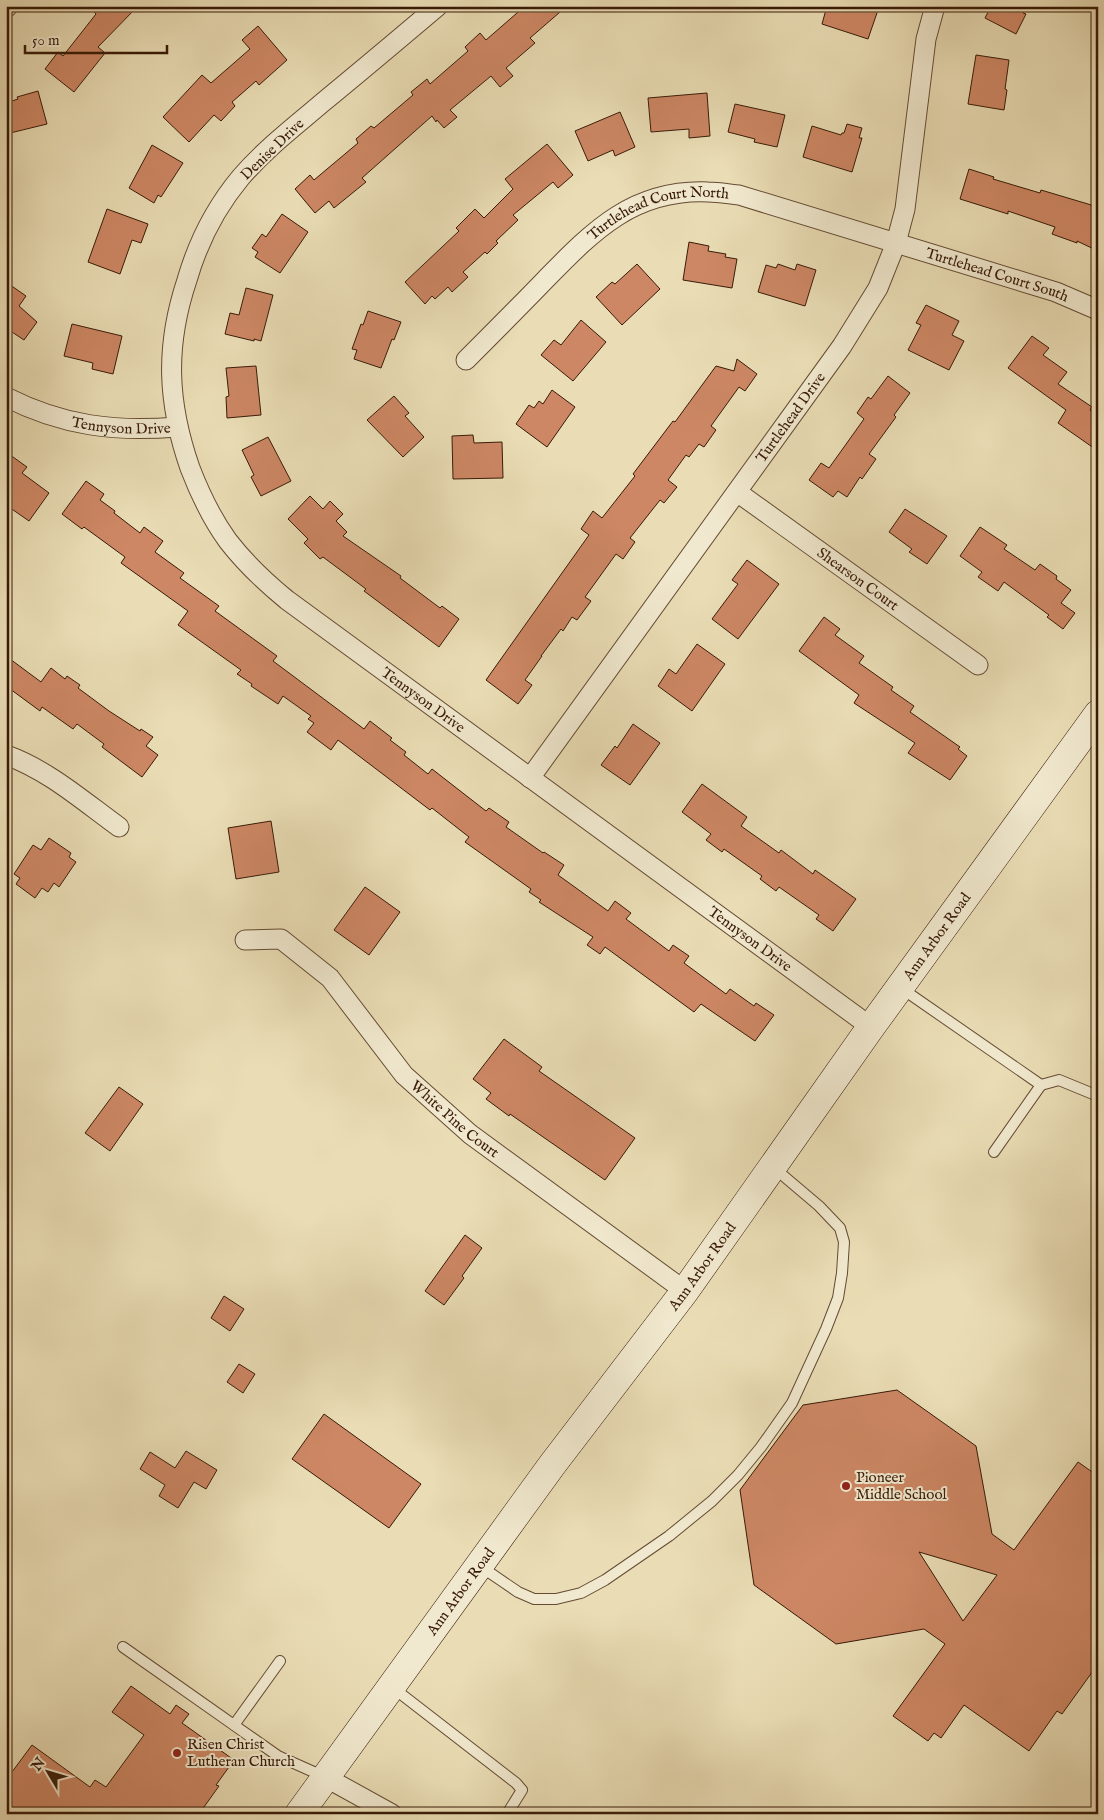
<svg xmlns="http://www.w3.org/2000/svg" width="1104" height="1820" font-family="'IM FELL English',serif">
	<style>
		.building { fill: #cd8764; stroke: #381a07; fill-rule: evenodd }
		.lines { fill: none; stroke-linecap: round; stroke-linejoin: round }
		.lane-casing { stroke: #644b32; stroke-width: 12 }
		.street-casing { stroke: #644b32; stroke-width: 21 }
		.secondary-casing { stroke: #381a07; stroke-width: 29 }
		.lane { stroke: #f1e9cf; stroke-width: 10 }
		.street { stroke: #f1e9cf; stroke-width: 19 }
		.secondary { stroke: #f1e9cf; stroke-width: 28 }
		.poi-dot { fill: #8f2418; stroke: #f1e9cf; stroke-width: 2 }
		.labels { text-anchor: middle; stroke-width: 4; stroke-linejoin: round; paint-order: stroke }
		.street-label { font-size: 15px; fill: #381a07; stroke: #f1e9cf }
		.poi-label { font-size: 15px; fill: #381a07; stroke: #f1e9cf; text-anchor: start }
	</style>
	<rect width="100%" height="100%" fill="#eaddb5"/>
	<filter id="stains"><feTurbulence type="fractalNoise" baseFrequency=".004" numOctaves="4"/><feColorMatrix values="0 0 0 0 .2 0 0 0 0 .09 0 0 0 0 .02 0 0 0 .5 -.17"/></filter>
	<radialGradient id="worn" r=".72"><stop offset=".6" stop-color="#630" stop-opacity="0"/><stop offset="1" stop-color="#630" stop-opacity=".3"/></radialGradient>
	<g class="building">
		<polygon points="88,6 138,6 98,47 105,53 74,92 45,69 58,52 63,56 96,14"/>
		<polygon points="525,6 567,6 530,38 535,43 506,68 513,76 500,87 491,76 450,110 457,117 444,128 437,120 436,122 432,116 362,178 366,182 334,208 329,201 315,213 295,189 310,175 314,180 358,143 356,139 371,126 374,128 413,95 411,92 427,79 430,84 468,51 465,47 480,33 486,40"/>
		<polygon points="827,6 865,6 878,10 868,39 822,24"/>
		<polygon points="991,6 1027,6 1023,13 1026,14 1016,34 985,18"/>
		<polygon points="258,26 287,60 259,85 256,81 232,102 235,106 221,121 214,115 189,142 163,117 202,75 211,83 250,49 242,40"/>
		<polygon points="976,55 1009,60 1005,89 1007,90 1004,110 968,104"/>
		<polygon points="38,91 47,124 6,134 6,103 18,99 17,97"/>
		<polygon points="707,93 710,136 689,138 689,129 651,132 648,98"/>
		<polygon points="735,104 785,115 777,147 754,142 755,139 728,132"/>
		<polygon points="620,112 635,147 615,156 613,150 588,161 575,131"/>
		<polygon points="847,124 862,128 859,138 862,138 852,172 803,157 812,126 841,135 842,133 844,133"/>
		<polygon points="547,144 573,175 558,188 553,182 513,215 518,220 496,241 498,243 487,254 485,252 463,272 468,277 452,292 448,287 435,299 432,296 425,304 405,282 459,231 456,228 475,209 484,218 513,189 505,179"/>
		<polygon points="152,145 183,163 161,197 158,195 154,203 129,188"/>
		<polygon points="969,169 994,177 993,179 1040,193 1041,190 1098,207 1098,251 1077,241 1077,243 1052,234 1055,227 1008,211 1008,214 960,199"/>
		<polygon points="107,209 148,224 141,243 132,240 120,274 88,262"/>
		<polygon points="282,214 308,232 280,273 255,257 258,252 252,248 262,234 266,237"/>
		<polygon points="689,242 709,246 708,251 726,254 725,257 737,259 732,288 683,280"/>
		<polygon points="637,264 660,289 622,325 596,297 612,282 615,284"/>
		<polygon points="778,264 795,270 797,264 816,270 805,306 758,292 766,265 776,268"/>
		<polygon points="6,282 26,296 19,306 37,322 24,340 9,330 6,333"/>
		<polygon points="246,288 273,295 261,341 254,339 254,341 225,334 230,313 239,315"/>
		<polygon points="926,305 959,321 952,335 964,341 949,370 908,350 921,325 916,323"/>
		<polygon points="368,311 401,322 394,340 392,339 381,368 354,359 357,350 352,349 361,324 363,325"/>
		<polygon points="581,320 606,342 573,381 541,355 554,340 561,345"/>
		<polygon points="72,324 122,336 113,374 92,369 93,363 64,356"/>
		<polygon points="1032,336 1049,348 1043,355 1067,372 1058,384 1092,407 1090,410 1098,415 1098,451 1058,423 1066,410 1008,368"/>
		<polygon points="737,359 757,374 745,391 739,387 711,426 716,430 704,447 699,444 689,457 686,455 668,480 677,487 664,503 660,500 630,538 635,542 623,559 616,554 585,597 591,601 577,620 572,617 563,631 561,629 541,656 542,656 525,680 532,685 518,704 486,680 589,535 581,529 593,511 602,518 635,476 633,474 673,421 675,422 716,366 734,371"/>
		<polygon points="256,366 261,415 227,418 226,397 229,396 226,368"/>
		<polygon points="888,376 910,393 894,415 896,417 869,454 876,459 862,479 860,477 847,497 838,491 833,497 809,480 821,463 829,468 864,419 857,413 868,397 871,399"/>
		<polygon points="552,390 575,407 547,447 516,424 529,405 534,408 539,401 543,404"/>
		<polygon points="394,396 409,413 405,416 424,437 403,457 367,420"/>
		<polygon points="473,435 474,443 502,442 503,478 453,479 452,436"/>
		<polygon points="268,437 291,481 261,496 251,477 254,475 242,450"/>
		<polygon points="6,452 27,467 22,473 49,493 29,521 6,505"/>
		<polygon points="86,481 104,494 100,500 115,511 114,513 140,533 144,527 163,541 155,552 184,573 180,578 219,606 215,611 277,656 273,661 364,729 370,721 392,738 390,740 406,752 404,755 428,774 432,769 486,811 489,808 509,822 506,827 543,853 544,852 564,865 558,875 608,911 615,901 631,913 626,919 669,951 673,945 689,956 684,963 726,994 730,989 754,1006 756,1003 774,1015 755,1041 701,1004 694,1012 605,947 600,954 587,945 593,937 539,902 541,900 529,892 531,889 465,842 469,837 432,808 430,810 338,740 331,750 307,732 314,723 308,719 311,716 283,696 278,704 251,686 252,684 237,674 241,670 178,625 188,611 121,563 125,557 84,527 82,529 62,514"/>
		<polygon points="310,496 323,509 330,501 343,514 336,521 347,532 343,536 401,576 400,578 440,608 442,606 459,619 439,647 364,591 366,589 323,557 320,559 304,543 308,539 288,519"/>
		<polygon points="905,509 947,536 927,564 909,552 912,549 889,532"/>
		<polygon points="980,527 1007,545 1004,549 1035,570 1040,564 1057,576 1056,579 1071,590 1061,603 1075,613 1063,629 1047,617 1049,615 1004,582 998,591 978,577 982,572 960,556"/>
		<polygon points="747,560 779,584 738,639 712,619 738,584 732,580"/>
		<polygon points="824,617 840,629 835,635 864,656 859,663 893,687 891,690 914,706 910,712 960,747 958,749 967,756 950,780 908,753 915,743 854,703 859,695 799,651"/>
		<polygon points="697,644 725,664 692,711 658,686 669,669 676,674"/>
		<polygon points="6,656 41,682 51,668 65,679 67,676 80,685 78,688 109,711 140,731 141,729 153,737 146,746 158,755 142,777 102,747 104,744 77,724 73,729 42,707 40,711 6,686"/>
		<polygon points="633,724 660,743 630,785 601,765 615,746 617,748"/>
		<polygon points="702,784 747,817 741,826 779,853 781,850 813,874 815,870 856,899 833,931 816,919 819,915 779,887 776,891 760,879 762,876 724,849 722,852 706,840 711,834 682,812"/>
		<polygon points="271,821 279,872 236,879 228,828"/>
		<polygon points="49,838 71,853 69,857 76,862 59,887 54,883 48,892 42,888 35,898 16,884 20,878 14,874 33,845 41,850"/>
		<polygon points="365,887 400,912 369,955 334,930"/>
		<polygon points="504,1039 542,1067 539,1071 635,1138 605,1180 510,1114 509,1116 486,1099 491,1093 473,1079"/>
		<polygon points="119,1087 143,1104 110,1151 85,1133"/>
		<polygon points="465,1235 482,1248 462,1276 464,1278 444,1305 425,1291"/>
		<polygon points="224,1296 244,1309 230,1331 211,1318"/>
		<polygon points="239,1364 255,1374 243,1393 227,1382"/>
		<path d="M897 1390 976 1446 992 1534 1014 1550 1078 1462 1098 1476V1664L1062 1714 1057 1711 1029 1751 964 1705 941 1738 934 1733 928 1741 893 1716 945 1644 924 1629 836 1644 754 1585 740 1490 803 1405ZM919 1552 997 1575 963 1621Z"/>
		<polygon points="324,1414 421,1484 389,1528 292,1459"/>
		<polygon points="186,1451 217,1470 206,1489 194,1482 178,1508 159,1496 165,1485 140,1469 150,1452 175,1468"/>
		<polygon points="131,1686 170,1714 176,1705 189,1714 182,1723 234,1760 216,1785 219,1786 199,1814 6,1814 6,1780 32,1745 90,1787 95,1780 106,1787 144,1735 112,1712"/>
	</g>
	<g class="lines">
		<g class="lane-casing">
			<g id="lane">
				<polyline points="901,988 1041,1085 994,1152"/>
				<polyline points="1041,1085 1059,1080 1098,1096"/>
				<polyline points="480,1566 518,1592 534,1599 556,1599 581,1593 605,1580 669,1536 712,1501 738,1475 761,1447 792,1403 826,1329 838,1298 842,1273 844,1242 840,1228 819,1206 773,1167"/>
				<polyline points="123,1647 278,1756 325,1777"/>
				<polyline points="392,1687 516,1783 522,1790 507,1814"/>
				<polyline points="234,1725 280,1661"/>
			</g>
		</g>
		<g class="street-casing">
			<g id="street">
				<path id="s1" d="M438 6C399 39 361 71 322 103 294 127 265 149 241 177 216 207 198 242 187 280 165 346 167 402 190 468 200 494 212 519 228 541 245 563 265 582 287 600L871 1027"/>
				<polyline points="6,8 8,6"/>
				<path id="s2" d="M466 360C493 333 520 306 546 279 594 230 634 189 708 192 718 192 729 194 739 195L1056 292 1098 310"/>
				<path id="s3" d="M6 397C63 426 115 432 177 427"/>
				<path id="s4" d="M737 492 978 665"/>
				<path d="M6 755C48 770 83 801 119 827"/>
				<path id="s5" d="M530 778 842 346 878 288 896 243 905 209 926 39 935 6"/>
				<path id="s6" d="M245 940 281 939 330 978 404 1075 470 1134 685 1291"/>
				<polyline points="325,1777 392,1814"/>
			</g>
		</g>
		<g class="secondary-casing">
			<g id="secondary">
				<path id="s7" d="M299 1814 552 1465 685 1291 871 1027 1098 714"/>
			</g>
		</g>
		<use href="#lane" class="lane"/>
		<use href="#street" class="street"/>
		<use href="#secondary" class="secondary"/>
	</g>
	<g class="poi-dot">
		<circle cx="846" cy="1486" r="5"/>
		<circle cx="177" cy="1753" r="5"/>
	</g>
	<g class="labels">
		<g class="street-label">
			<text transform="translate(272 149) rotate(-44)" y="5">Denise Drive</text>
			<text dy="5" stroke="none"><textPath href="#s2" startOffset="250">Turtlehead Court North</textPath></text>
			<text dy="5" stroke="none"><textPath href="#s2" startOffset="606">Turtlehead Court South</textPath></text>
			<text dy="5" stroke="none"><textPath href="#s5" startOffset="445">Turtlehead Drive</textPath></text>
			<text dy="5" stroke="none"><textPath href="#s3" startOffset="120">Tennyson Drive</textPath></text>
			<text dy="5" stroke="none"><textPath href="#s4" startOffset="149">Shearson Court</textPath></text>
			<text dy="5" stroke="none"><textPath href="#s1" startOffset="905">Tennyson Drive</textPath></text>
			<text dy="5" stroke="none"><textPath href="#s7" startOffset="1085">Ann Arbor Road</textPath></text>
			<text dy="5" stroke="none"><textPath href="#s1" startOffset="1310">Tennyson Drive</textPath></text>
			<text dy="5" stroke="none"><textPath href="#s6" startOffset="288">White Pine Court</textPath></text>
			<text dy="5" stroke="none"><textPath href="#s7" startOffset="680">Ann Arbor Road</textPath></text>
			<text dy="5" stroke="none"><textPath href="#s7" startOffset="275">Ann Arbor Road</textPath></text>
		</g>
		<g class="poi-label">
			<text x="856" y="1482">Pioneer<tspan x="856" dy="17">Middle School</tspan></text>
			<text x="187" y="1749">Risen Christ<tspan x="187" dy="17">Lutheran Church</tspan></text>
		</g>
	</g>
	<rect width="1104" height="1820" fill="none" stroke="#eaddb5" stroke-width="25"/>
	<rect x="8" y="8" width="1089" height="1805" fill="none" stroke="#381a07" stroke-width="2.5"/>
	<rect x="12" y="12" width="1079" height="1795" fill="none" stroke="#381a07"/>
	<g transform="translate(48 1772) rotate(308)" stroke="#f1e9cf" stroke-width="4" paint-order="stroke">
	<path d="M0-4L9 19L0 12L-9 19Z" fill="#381a07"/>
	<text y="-8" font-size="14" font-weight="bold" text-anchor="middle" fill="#381a07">N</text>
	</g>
	<path d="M25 45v8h142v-8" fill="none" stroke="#381a07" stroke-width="2.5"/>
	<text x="32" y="45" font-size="15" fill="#381a07" stroke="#f1e9cf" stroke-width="4" paint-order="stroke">50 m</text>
	<rect width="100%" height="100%" filter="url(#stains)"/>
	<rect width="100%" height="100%" fill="url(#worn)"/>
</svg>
